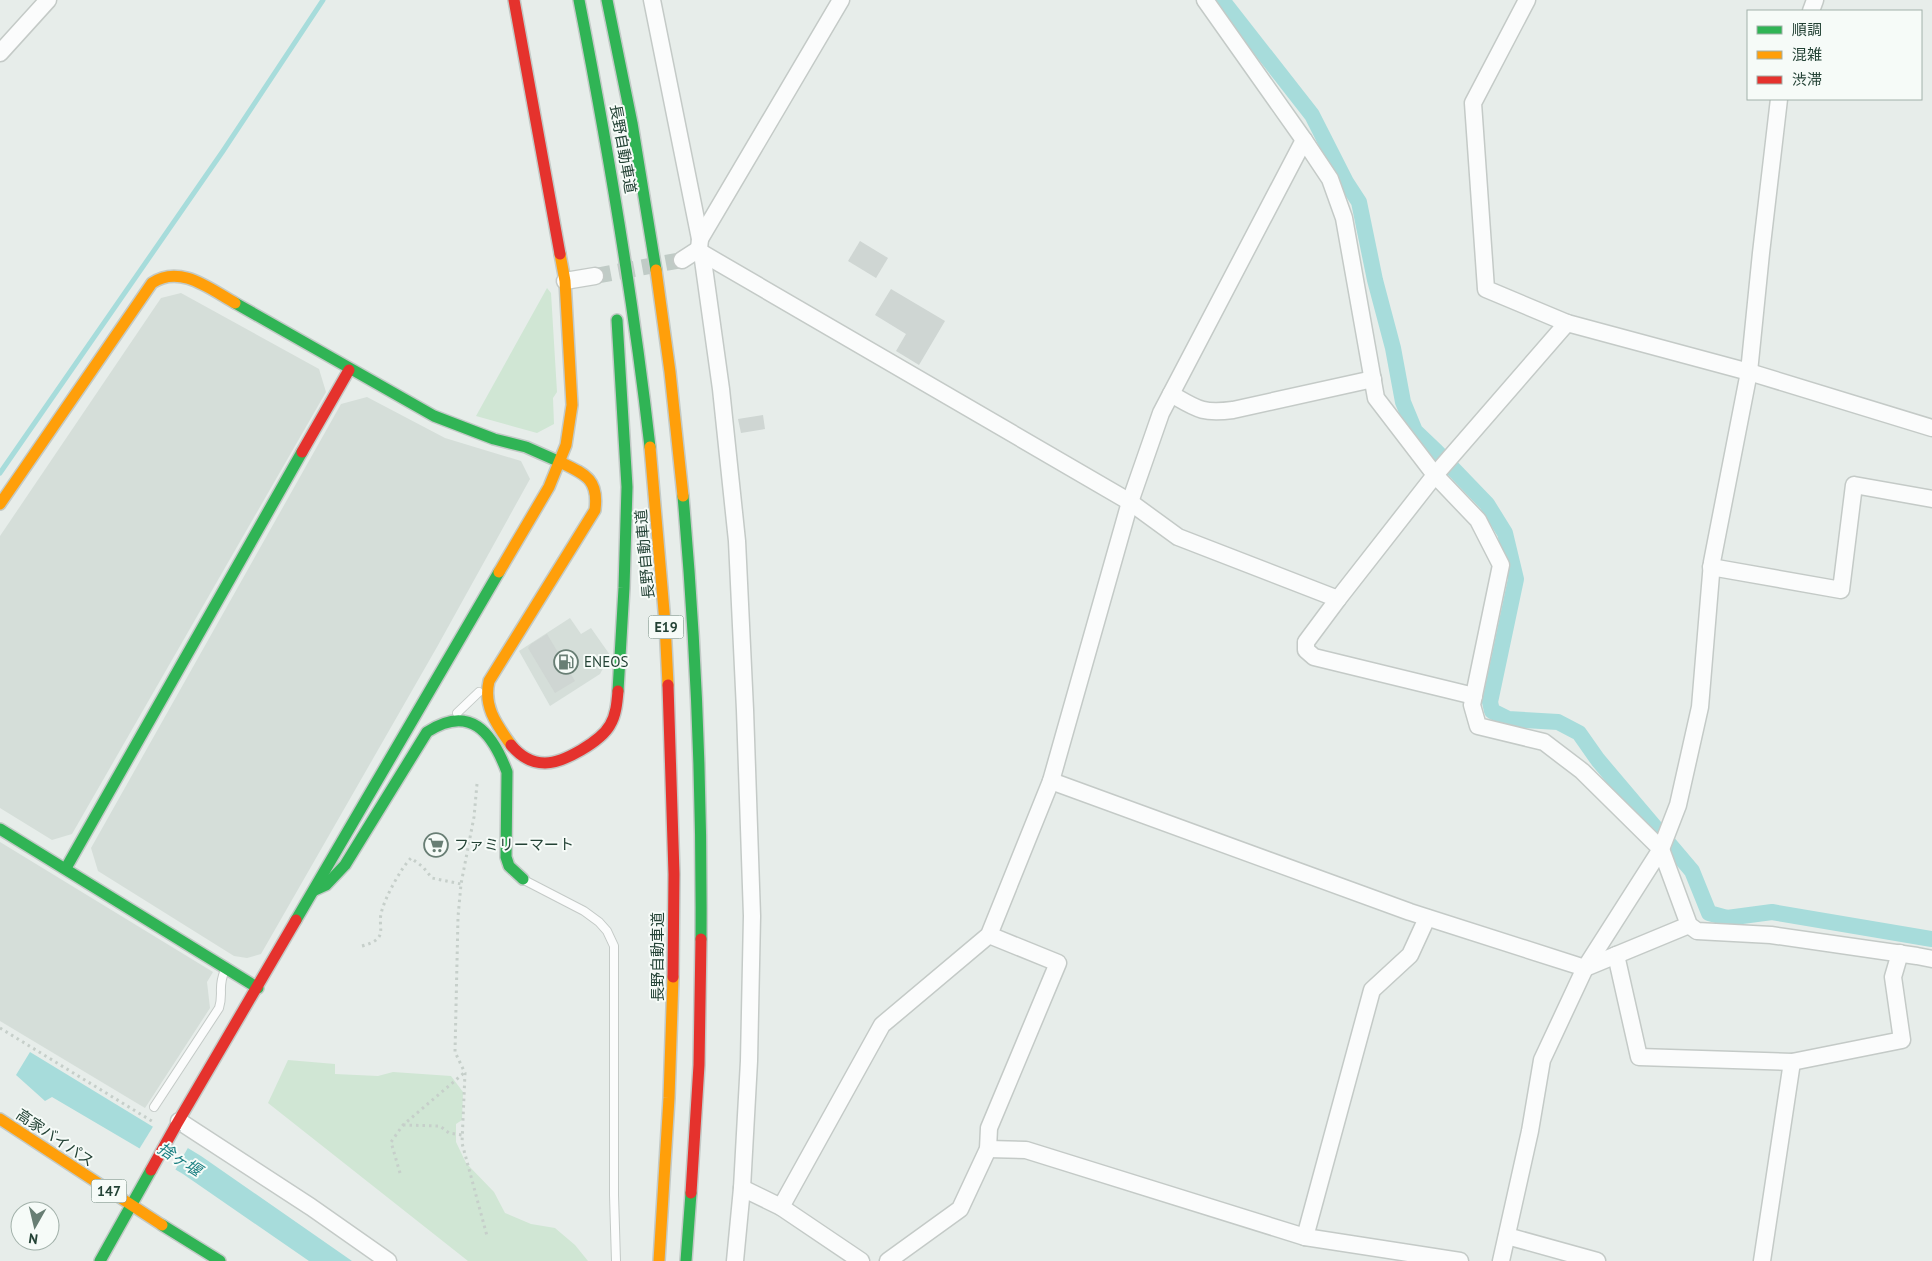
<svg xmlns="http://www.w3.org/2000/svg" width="1932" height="1261" font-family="'PT Sans','Noto Sans JP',sans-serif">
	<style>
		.built { fill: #d5ded9 }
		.green { fill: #d0e6d4 }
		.water { fill: #a7dcdb }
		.pier { fill: #e7edea }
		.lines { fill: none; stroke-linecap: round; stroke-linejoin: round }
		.stream { stroke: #a7dcdb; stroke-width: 5 }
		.canal { stroke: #a7dcdb; stroke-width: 16 }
		.building { fill: #cfd6d3 }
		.street-tunnel { stroke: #c0cbc6; stroke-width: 16; stroke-dasharray: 16 8; stroke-linecap: butt }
		.lane-casing { stroke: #c4cac7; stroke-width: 10 }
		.street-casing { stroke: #c4cac7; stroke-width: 19 }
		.fast-casing { stroke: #c3cac7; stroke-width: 14 }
		.slow-casing { stroke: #c3cac7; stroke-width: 14 }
		.jam-casing { stroke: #c3cac7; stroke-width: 14 }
		.path { stroke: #c6cfca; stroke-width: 3; stroke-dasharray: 2.5 4; stroke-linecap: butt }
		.lane { stroke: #fbfcfc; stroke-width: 8 }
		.street { stroke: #fbfcfc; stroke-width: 16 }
		.fast { stroke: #30b455; stroke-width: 11 }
		.slow { stroke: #ff9f0a; stroke-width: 11 }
		.jam { stroke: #e5322d; stroke-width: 11 }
		.jam-bridge-casing { stroke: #c3cac7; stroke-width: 14; stroke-linecap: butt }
		.jam-bridge { stroke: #e5322d; stroke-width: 11 }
		.labels { text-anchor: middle; stroke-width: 4; stroke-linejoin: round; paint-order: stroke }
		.shield { fill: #f6fbf8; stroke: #627a70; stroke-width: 1 }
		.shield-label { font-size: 14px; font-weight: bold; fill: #234235 }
		.street-label { font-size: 15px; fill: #234235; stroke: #f6fbf8 }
		.poi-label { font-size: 15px; fill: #234235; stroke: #f6fbf8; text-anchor: start }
		.water-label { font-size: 16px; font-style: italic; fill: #1a7f81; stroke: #f6fbf8 }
	</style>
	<rect width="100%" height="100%" fill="#e7edea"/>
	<g class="built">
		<polygon points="181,293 319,369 326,392 72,834 52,840 0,808 0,536 161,298"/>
		<polygon points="367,397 445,438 521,461 530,479 437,647 261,954 247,958 234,956 98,871 91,848 341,404"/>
		<polygon points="570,618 581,634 591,628 610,655 600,674 550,706 519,651"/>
		<polygon points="0,842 213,972 207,982 210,1008 145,1108 0,1021"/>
	</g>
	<g class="green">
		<polygon points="547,288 551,293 557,392 553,398 554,424 537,433 476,416"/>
		<polygon points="288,1060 335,1064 335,1074 378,1076 393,1072 451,1076 463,1092 462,1120 456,1124 456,1142 466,1163 494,1192 505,1213 531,1224 555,1228 575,1245 588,1261 468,1261 268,1103"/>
	</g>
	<polygon class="water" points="30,1052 201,1156 352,1261 309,1261 183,1174 52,1097 45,1101 16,1075"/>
	<polygon class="pier" points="154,1125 189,1146 174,1172 138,1151"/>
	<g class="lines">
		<polyline class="stream" points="0,473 223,151 323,0"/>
		<polyline class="canal" points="1222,0 1312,115 1346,182 1359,202 1375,280 1393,348 1403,402 1415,431 1436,451 1487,504 1505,533 1516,579 1490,702 1492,711 1508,719 1558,722 1579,733 1598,760 1692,871 1709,913 1727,918 1772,912 1932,939"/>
	</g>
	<g class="building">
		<polygon points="860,241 888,258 876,278 848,261"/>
		<polygon points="891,289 945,321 919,365 896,351 906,334 875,315"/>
		<polygon points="763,415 765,429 741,433 738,419"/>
		<polygon points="547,634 575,681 555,693 528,648 531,644"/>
	</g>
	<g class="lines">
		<polyline class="street-tunnel" points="595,276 682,260"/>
		<g class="lane-casing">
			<g id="lane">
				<polyline points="457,713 479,692"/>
				<polyline points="526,881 584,911 599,922 607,931 614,946 614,1195 616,1261"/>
				<path d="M154 1107 219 1008C224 992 217 988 225 970"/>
			</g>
		</g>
		<g class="street-casing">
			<g id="street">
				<polyline points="652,0 700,239 699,249 702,253 721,389 737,541 745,710 752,916 749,1061 742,1188 735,1261"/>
				<polyline points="1205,0 1304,140 1330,179 1344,218 1376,398 1435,475 1478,520 1501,565 1472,705 1478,726 1544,742 1582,771 1661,849 1689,925 1697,931 1771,935 1917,956 1932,959"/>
				<polyline points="1527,0 1473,103 1486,289 1567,323"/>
				<polyline points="1811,11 1815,0"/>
				<polyline points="0,53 48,0"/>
				<polyline points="700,239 841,0"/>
				<polyline points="702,253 1130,502 1178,537 1338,599 1435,475 1567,323 1749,372 1932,428"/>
				<polyline points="682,260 699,249"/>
				<polyline points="565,281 595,276"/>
				<path d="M1171 394C1197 409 1202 414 1233 410L1373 379"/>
				<polyline points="1711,567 1841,590 1854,485 1932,499"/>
				<polyline points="1338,599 1306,642 1306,650 1314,657 1474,696"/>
				<polyline points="1051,781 1410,912 1585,968 1689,925"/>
				<polyline points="1616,955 1639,1057 1792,1062 1902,1040 1893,977 1900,953"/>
				<polyline points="179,1121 311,1207 388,1261"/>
				<polyline points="988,1149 1026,1150 1305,1237 1460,1261"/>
				<polyline points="742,1188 781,1207 861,1261"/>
				<polyline points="781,1207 882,1025 989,935 1051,781 1130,502 1161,413 1304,140"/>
				<polyline points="1507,1236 1597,1261"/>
				<polyline points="1305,1237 1372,990 1410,955 1427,918"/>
				<polyline points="888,1261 960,1209 988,1149 989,1128 1058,963 989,935"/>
				<polyline points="1501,1261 1530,1131 1542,1060 1585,968 1661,849 1678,805 1700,707 1712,562 1749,372 1761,253 1779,99"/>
				<polyline points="1762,1261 1792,1062"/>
			</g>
		</g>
		<g class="fast-casing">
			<g id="fast">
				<path d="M579 0C608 148 633 297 650 447"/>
				<polyline points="607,0 632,123 656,270"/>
				<polyline points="235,303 434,416 494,439 526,447 560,462"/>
				<polyline points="617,320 627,487 624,588 618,691"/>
				<path d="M683 496C696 643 702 791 701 939"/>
				<polyline points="0,829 258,988"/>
				<polyline points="66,868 302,452"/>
				<path d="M315 890 326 885 345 865 427 732C470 704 492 732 507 772L506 857 509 866 523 879"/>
				<polyline points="296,920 499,572"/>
				<polyline points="162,1225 220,1261"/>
				<polyline points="100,1261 151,1170"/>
				<polyline points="686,1261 691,1193"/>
			</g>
		</g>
		<g class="slow-casing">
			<g id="slow">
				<polyline points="656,270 670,372 683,496"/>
				<polyline points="650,447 665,623 668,685"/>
				<path d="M0 504 152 283C180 264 210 289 235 303"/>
				<polyline points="499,572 549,487 566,445 572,405 565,281 560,254"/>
				<path d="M511 745C497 725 483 707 489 681L595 510C599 479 585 474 560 462"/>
				<polyline points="0,1119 162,1225"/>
				<polyline points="659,1261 669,1098 673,977"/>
			</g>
		</g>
		<g class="jam-casing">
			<g id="jam">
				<polyline points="514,0 560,254"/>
				<polyline points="302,452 349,370"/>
				<polyline points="668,685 674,874 673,977"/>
				<path d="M511 745C520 756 531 763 545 763 564 763 601 741 610 725 616 715 617 703 618 691"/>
				<polyline points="175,1127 296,920"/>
				<polyline points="691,1193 699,1065 701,939"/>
			</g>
		</g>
		<g class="path">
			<polyline points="477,784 474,817 461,884 458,917 455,1052 465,1073 462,1143 487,1236"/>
			<path d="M362 946C391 938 376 928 382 910 386 896 401 868 411 858L423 867 432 878 461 884"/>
			<polyline points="0,1028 155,1123"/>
			<polyline points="403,1125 440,1126 449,1133 462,1135"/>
			<polyline points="400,1173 391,1142 403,1125 464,1073"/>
		</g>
		<use href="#lane" class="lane"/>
		<use href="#street" class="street"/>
		<use href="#fast" class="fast"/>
		<use href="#slow" class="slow"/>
		<use href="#jam" class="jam"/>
		<g class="jam-bridge-casing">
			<polyline id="jam-bridge" points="151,1170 175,1127"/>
		</g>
		<use href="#jam-bridge" class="jam-bridge"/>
	</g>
	<defs>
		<g id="fuel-ring" transform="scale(1.25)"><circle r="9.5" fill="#f6fbf8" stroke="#687e74" stroke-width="1.5"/><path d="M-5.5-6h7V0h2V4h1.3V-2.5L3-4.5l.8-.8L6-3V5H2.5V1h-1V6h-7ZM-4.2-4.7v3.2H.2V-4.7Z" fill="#687e74"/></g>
		<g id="supermarket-ring" transform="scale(1.25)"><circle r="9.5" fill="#f6fbf8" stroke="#687e74" stroke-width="1.5"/><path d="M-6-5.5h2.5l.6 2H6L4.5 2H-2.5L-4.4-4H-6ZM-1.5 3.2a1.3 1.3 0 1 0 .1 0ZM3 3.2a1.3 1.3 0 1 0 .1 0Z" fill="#687e74"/></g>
	</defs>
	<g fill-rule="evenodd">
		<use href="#fuel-ring" x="566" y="662"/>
		<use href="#supermarket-ring" x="436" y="845"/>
	</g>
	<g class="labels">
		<g class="shield">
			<rect x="648.5" y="615.5" width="35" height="23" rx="4"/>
			<rect x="91.5" y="1179.5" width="35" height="23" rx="4"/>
		</g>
		<g class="shield-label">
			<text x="666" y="632">E19</text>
			<text x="109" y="1196">147</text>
		</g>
		<g class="street-label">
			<text transform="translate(623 149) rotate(80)" y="5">長野自動車道</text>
			<text transform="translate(645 554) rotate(-95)" y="5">長野自動車道</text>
			<text transform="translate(658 957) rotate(-90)" y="5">長野自動車道</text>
			<text transform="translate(55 1138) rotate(34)" y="5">高家バイパス</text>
		</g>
		<g class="poi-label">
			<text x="584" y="667">ENEOS</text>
			<text x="454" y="850">ファミリーマート</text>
		</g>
		<g class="water-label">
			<text transform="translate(180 1159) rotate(32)" y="6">捨ヶ堰</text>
		</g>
	</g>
	<rect x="1747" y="10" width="175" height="90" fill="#f6fbf8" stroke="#a2b1aa"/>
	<rect x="1757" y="26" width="25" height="8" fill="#30b455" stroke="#a2b1aa"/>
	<text x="1792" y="35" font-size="15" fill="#234235">順調</text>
	<rect x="1757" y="51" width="25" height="8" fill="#ff9f0a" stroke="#a2b1aa"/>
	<text x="1792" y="60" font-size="15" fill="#234235">混雑</text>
	<rect x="1757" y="76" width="25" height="8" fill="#e5322d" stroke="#a2b1aa"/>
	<text x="1792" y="85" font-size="15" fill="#234235">渋滞</text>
	<g transform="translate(35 1226) rotate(188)"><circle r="24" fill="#f6fbf8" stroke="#a2b1aa"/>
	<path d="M0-4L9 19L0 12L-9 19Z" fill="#687e74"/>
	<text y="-8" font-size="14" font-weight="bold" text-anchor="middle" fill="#234235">N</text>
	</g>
</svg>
